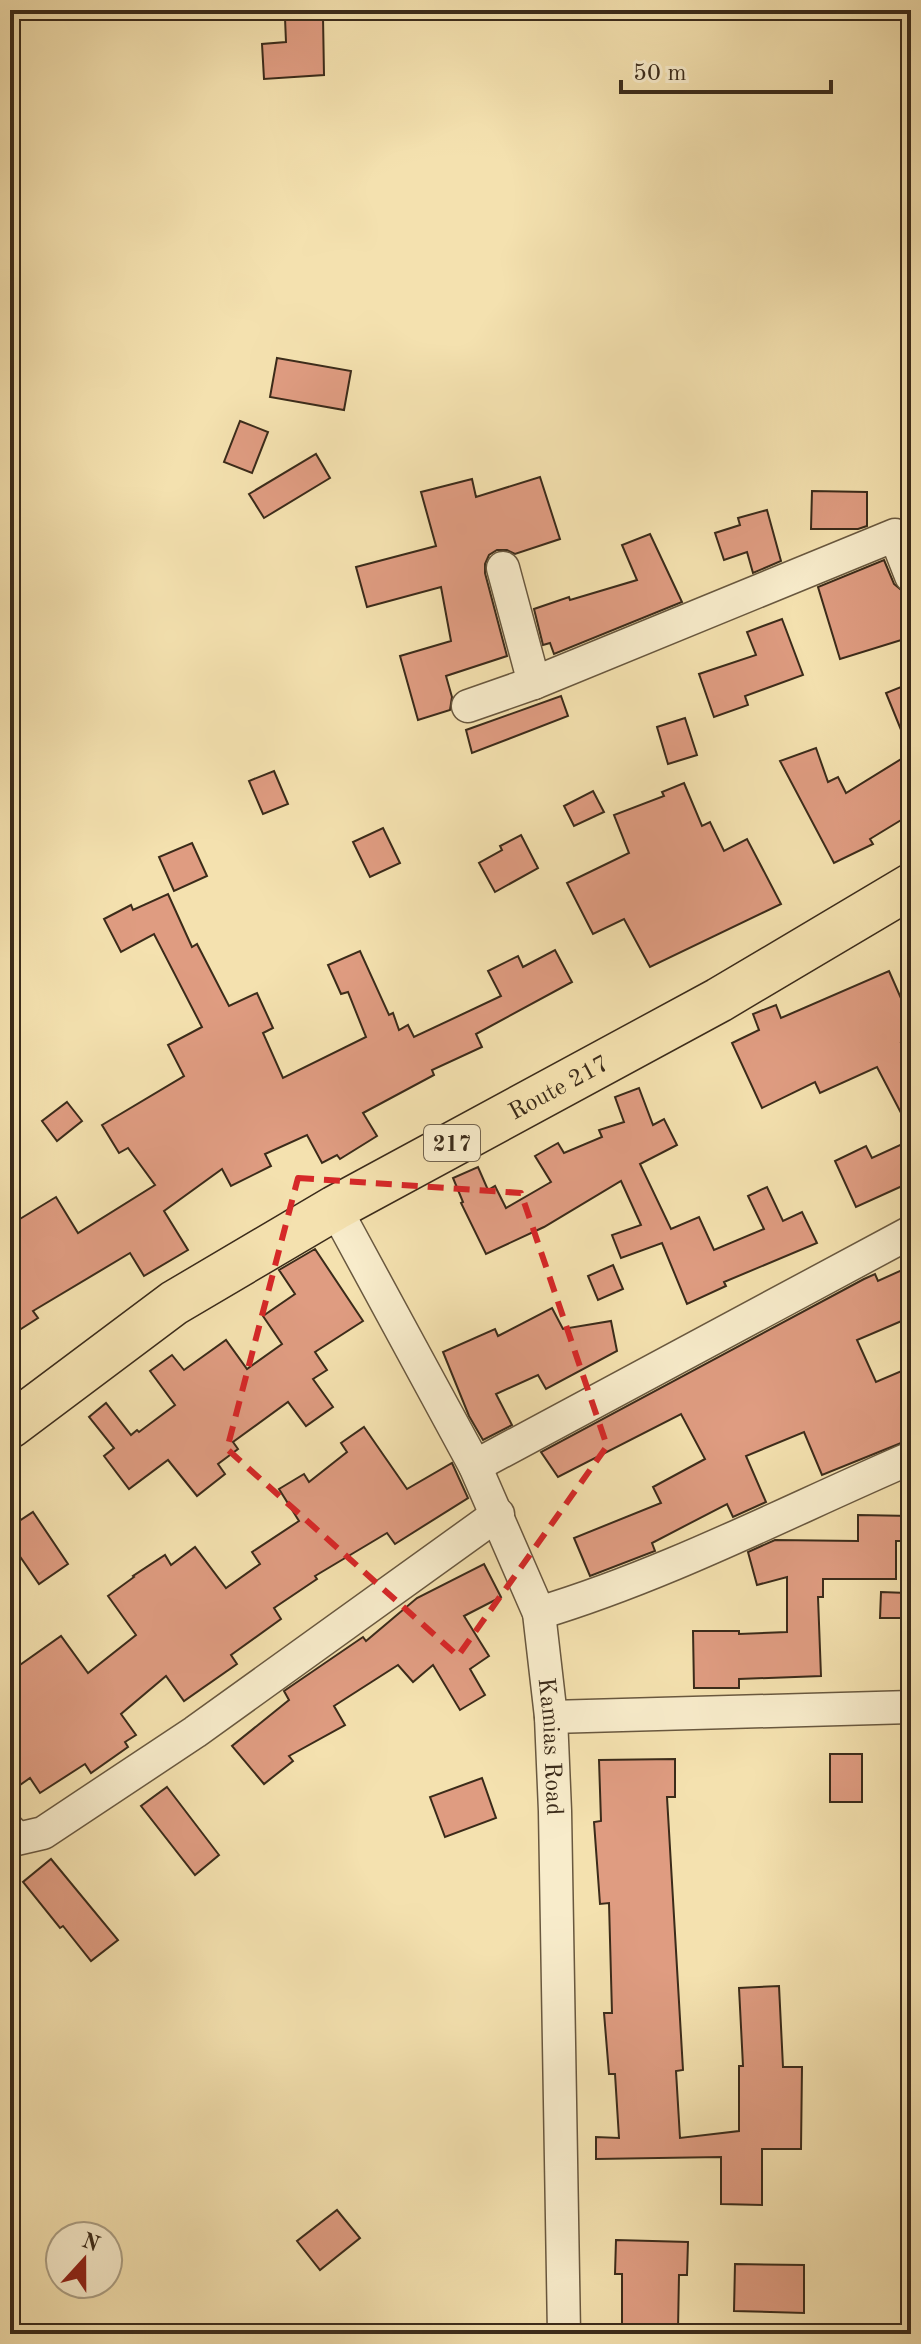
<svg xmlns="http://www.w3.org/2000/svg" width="921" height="2344" font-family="'Old Standard TT',serif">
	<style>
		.building { fill: #df9c81; stroke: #3b2b1a; stroke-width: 2 }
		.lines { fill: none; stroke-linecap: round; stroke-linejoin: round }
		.street-casing { stroke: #69583f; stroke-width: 35 }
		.primary-casing { stroke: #3b2b1a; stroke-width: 47 }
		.street { stroke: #f8eccb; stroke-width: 32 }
		.primary { stroke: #f4e1af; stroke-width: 44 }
		.marked { fill: none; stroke: #d62828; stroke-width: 6; stroke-dasharray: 16 10; stroke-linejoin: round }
		.labels { text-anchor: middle; stroke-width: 6; stroke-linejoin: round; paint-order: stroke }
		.shield { fill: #f8eccb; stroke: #74654f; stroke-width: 2 }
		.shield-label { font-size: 22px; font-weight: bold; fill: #3b2b1a }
		.street-label { font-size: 24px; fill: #3b2b1a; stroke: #f8eccb }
	</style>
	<rect width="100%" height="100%" fill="#f4e1af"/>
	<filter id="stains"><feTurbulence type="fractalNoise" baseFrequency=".0025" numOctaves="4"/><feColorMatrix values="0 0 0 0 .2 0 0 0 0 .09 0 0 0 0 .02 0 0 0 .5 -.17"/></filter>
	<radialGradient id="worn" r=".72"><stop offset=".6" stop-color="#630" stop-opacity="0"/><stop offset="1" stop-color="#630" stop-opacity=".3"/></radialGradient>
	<g class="building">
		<polygon points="323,17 324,75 264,79 262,44 286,42 285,18"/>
		<polygon points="277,358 351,371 344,410 270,397"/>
		<polygon points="240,421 268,432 252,473 224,462"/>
		<polygon points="316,454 330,478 264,518 249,494"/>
		<polygon points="540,477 560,539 515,554 507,550 497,550 489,555 485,564 485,573 507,656 446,676 452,697 450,710 418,720 400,656 451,641 441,587 367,607 356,567 436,546 421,492 472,479 476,497"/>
		<polygon points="812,491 867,492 867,526 858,529 811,529"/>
		<polygon points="767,510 781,561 753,573 747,552 724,560 715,533 740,525 738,518"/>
		<polygon points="650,534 682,602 554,654 550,643 543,645 534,609 569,597 570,600 637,580 622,545"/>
		<polygon points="884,560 894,584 906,594 911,611 911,637 840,659 818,587"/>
		<polygon points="782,619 803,675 745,696 748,705 714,717 699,674 756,655 747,632"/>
		<polygon points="911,683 911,751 910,752 886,693"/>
		<polygon points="561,696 568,716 472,753 466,730"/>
		<polygon points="685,718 697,755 668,764 657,727"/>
		<polygon points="816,748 828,782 838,777 846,793 911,753 911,814 870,839 873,844 834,863 780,761"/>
		<polygon points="274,771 288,804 263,814 249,781"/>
		<polygon points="684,783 702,826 710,822 724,851 747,839 781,904 650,967 624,919 593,934 567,883 629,853 614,815 664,796 662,792"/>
		<polygon points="593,791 604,812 574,826 564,806"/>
		<polygon points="383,828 400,863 370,877 353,842"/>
		<polygon points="521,835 538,868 495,892 479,863 502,850 500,846"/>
		<polygon points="192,843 207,876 174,891 159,857"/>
		<polygon points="168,894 192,947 197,944 229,1006 257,993 273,1028 263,1033 283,1078 366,1037 348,992 341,994 328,965 360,951 389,1015 393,1013 399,1030 408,1025 414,1037 501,996 488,971 518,956 523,967 555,950 572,982 476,1034 482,1047 432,1070 434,1075 363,1113 377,1136 340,1159 337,1155 322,1163 307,1135 265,1154 271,1166 231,1186 222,1169 164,1211 188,1250 144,1276 130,1253 33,1311 38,1318 10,1336 10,1225 56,1197 78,1233 155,1185 128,1148 119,1153 102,1125 184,1076 168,1045 202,1027 154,934 121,952 104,919 131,905 133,910"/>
		<polygon points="889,971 911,1021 911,1038 901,1043 911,1061 911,1132 877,1067 820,1093 815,1082 762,1108 732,1043 759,1030 753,1014 776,1005 781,1018"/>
		<polygon points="639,1088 653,1125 664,1119 677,1145 640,1164 671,1229 699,1217 714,1250 764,1229 748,1196 767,1187 783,1221 802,1212 817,1243 724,1282 726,1286 687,1304 662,1243 621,1258 612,1235 641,1225 621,1181 544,1227 486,1254 461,1203 463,1202 453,1178 478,1167 488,1190 495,1186 506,1208 551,1182 535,1156 558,1143 564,1153 602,1137 599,1130 624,1122 615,1097"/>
		<polygon points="67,1102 82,1121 57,1141 42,1121"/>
		<polygon points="911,1140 911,1182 856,1207 835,1161 866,1146 872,1158"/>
		<polygon points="315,1249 363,1321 315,1352 327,1370 313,1379 333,1407 306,1426 288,1402 233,1442 238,1449 218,1464 225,1474 197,1496 168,1460 129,1489 104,1456 114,1448 89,1417 106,1403 131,1435 137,1430 139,1432 175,1405 150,1371 172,1355 184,1370 226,1340 247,1369 282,1344 263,1316 295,1294 279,1270"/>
		<polygon points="613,1265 623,1289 598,1300 588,1276"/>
		<polygon points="911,1266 911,1317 857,1340 876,1382 911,1367 911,1439 822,1475 804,1432 746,1456 766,1502 733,1517 727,1504 652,1543 655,1551 590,1576 574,1538 661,1503 653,1487 705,1459 681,1414 558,1477 541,1452 864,1279 875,1274 878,1281"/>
		<polygon points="552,1308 563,1329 611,1321 617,1351 546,1389 538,1375 496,1394 512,1425 483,1440 469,1416 443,1352 495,1329 498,1336"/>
		<polygon points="364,1427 407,1489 452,1463 468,1498 395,1544 387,1533 315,1576 317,1579 274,1608 281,1619 231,1655 237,1664 184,1701 166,1676 121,1714 136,1735 125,1742 128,1747 91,1773 85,1764 40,1793 30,1778 10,1792 10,1672 61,1636 88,1673 136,1635 108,1596 134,1577 133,1576 165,1555 171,1565 195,1547 226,1588 260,1564 252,1552 299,1521 279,1489 304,1474 309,1482 347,1452 341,1443"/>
		<polygon points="33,1512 68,1564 39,1584 10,1542 10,1527"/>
		<polygon points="858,1515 911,1516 911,1541 896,1541 896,1579 823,1579 823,1597 818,1597 821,1676 739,1679 739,1688 694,1688 693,1631 739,1631 739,1634 787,1632 787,1577 757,1585 748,1552 775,1540 858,1541"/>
		<polygon points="484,1564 501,1597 464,1616 489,1656 470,1669 485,1695 460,1710 433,1665 413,1682 398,1665 334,1706 345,1725 289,1756 293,1761 264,1784 232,1746 289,1700 284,1691 363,1637 366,1641 417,1598"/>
		<polygon points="881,1592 907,1593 906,1618 880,1618"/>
		<rect x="830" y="1754" width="32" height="48"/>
		<polygon points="675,1759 675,1797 667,1797 683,2070 676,2071 680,2138 739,2131 739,2066 743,2066 739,1988 779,1986 783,2067 802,2067 801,2149 762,2149 762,2205 721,2204 721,2157 596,2159 596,2137 619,2138 615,2074 609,2074 604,2013 612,2013 609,1903 600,1904 594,1822 601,1821 599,1760"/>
		<polygon points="482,1778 496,1818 445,1837 430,1797"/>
		<polygon points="167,1787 219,1855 195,1875 141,1806"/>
		<polygon points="51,1859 118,1940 91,1961 63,1926 60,1928 23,1882"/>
		<polygon points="337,2210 360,2238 320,2270 297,2241"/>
		<polygon points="616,2240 688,2242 687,2275 679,2275 678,2330 622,2329 622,2274 615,2274"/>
		<polygon points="735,2264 804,2265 804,2313 734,2311"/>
	</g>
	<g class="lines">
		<g class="street-casing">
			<g id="street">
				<polyline points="503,568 534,683"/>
				<polyline points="468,706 534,683 895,535 911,576"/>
				<path id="s1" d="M335 1208 475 1466 539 1613 551 1717 555 1811 564 2334"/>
				<polyline points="475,1466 911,1232"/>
				<path d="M539 1613C668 1574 788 1511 911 1458"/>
				<polyline points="551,1717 911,1707"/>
				<polyline points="10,1831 17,1839 43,1833 195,1732 498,1514"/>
			</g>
		</g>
		<g class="primary-casing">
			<g id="primary">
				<path id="s2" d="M10 1426 174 1303 335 1208 719 1000 911 886"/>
			</g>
		</g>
		<use href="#street" class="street"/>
		<use href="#primary" class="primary"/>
	</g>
	<path class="marked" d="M298 1178 521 1193 607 1446 458 1656 227 1449Z"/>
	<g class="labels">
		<rect class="shield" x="424" y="1125" width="56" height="36" rx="6"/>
		<g class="shield-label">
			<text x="452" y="1151">217</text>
		</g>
		<g class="street-label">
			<text dy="8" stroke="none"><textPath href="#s2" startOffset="646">Route 217</textPath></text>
			<text dy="8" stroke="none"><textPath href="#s1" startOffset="588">Kamias Road</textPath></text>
		</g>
	</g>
	<rect width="921" height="2344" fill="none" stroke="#f4e1af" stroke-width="40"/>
	<rect x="12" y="12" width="897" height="2320" fill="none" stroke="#3b2b1a" stroke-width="4"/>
	<rect x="20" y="20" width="881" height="2304" fill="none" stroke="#3b2b1a" stroke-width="2"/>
	<g transform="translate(84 2260) rotate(21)"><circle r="38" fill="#f8eccb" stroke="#ac9f84" stroke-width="2"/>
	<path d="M0-6L14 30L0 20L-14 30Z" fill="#8f2418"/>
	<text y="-12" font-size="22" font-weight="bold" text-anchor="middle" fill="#3b2b1a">N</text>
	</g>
	<path d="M621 80v12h210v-12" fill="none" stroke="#3b2b1a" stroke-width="4"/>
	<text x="633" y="80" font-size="24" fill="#3b2b1a" stroke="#f8eccb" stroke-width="6" paint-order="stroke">50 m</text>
	<rect width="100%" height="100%" filter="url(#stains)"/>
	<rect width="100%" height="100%" fill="url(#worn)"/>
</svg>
